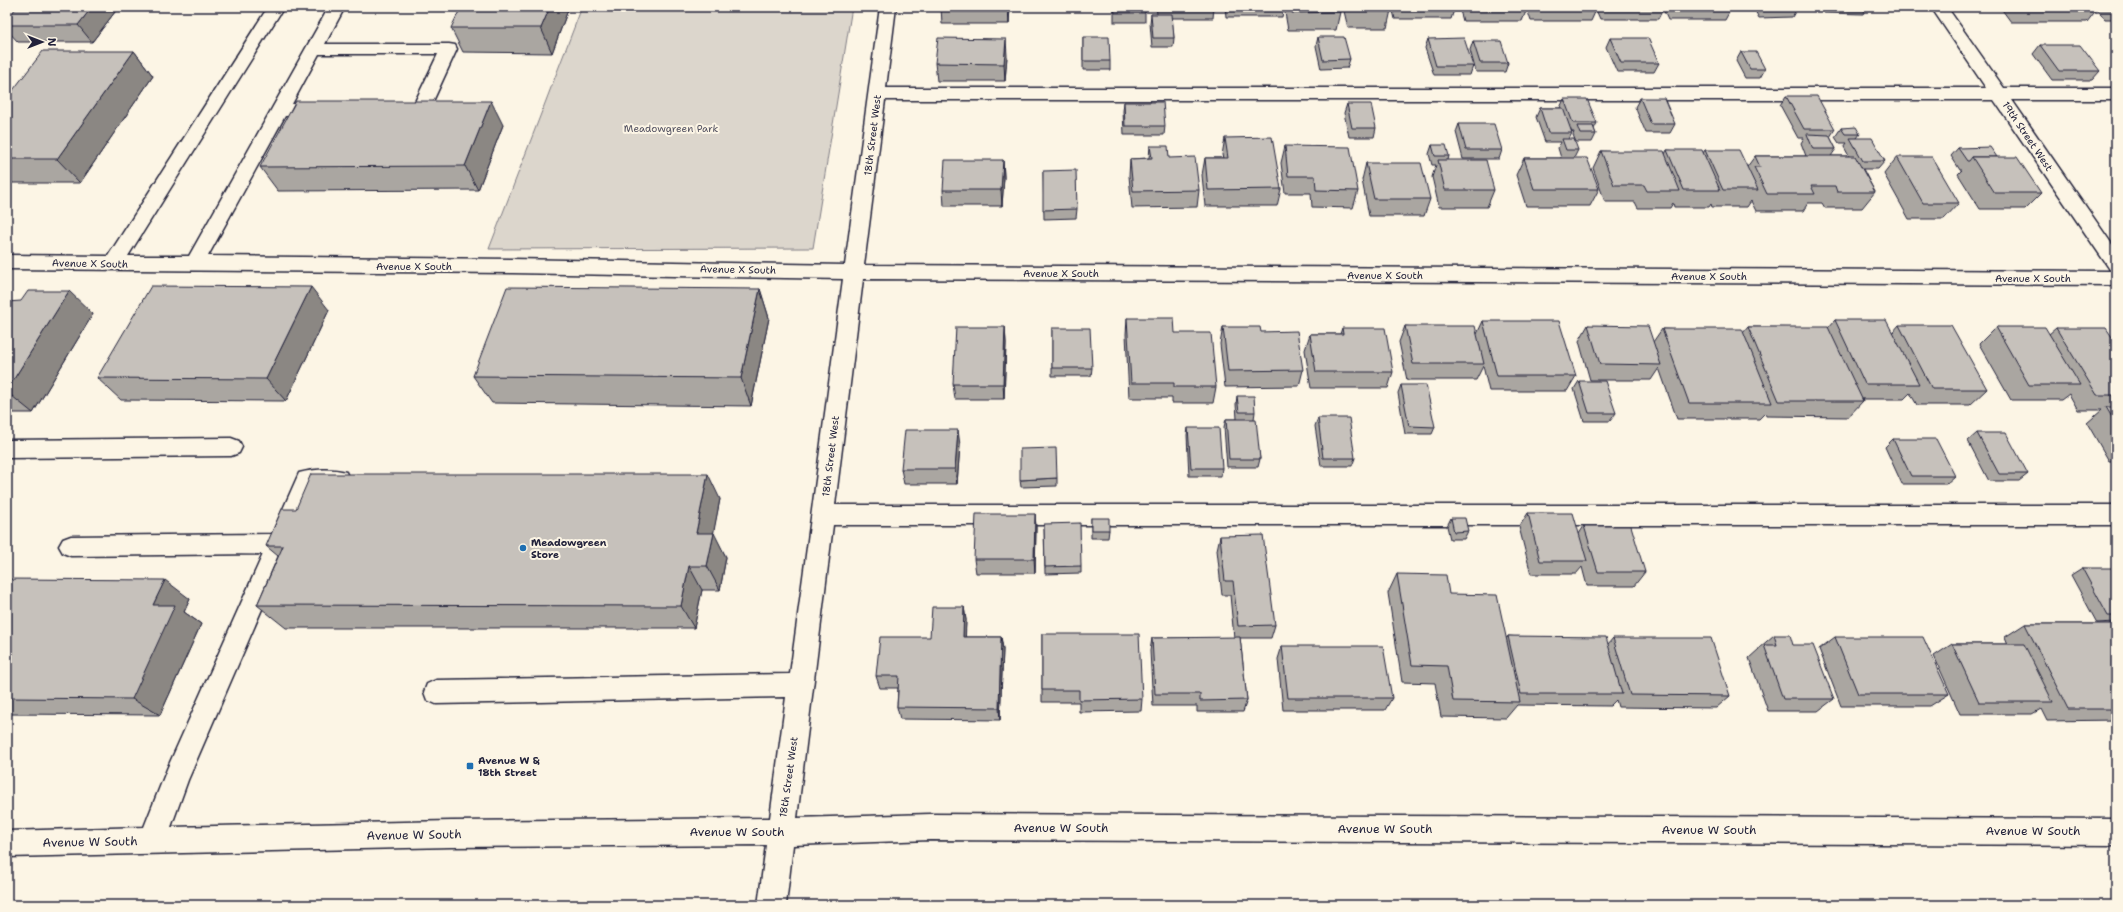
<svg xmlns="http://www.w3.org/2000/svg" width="2123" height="912" font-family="'Shantell Sans',sans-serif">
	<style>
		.green { fill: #dcd6cc; stroke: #7f7c84 }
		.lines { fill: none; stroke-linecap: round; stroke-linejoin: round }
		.minor-casing { stroke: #22223b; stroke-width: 3 }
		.minor { fill: #fcf5e5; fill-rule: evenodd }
		.wall { fill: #aaa6a1; stroke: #22223b }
		.shaded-wall { fill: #8b8783; stroke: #22223b }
		.building { fill: #c6c1bb; stroke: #22223b }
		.poi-dot { fill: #1f6fb2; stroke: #fcf5e5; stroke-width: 1.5 }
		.labels { text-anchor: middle; stroke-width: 4; stroke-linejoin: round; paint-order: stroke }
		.park-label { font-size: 10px; fill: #504f5f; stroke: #fcf5e5 }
		.street-label { font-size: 10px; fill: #22223b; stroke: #fcf5e5 }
		.poi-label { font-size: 10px; font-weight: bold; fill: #22223b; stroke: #fcf5e5; text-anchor: start }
		.near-street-label { font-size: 12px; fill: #22223b; stroke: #fcf5e5 }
	</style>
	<rect width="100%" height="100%" fill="#fcf5e5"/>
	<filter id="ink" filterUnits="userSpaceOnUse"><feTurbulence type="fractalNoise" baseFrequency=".025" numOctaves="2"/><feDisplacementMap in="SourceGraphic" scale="8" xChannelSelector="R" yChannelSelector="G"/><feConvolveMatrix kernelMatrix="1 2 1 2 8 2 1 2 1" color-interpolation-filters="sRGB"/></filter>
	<g filter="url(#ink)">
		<polygon class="green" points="582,7 852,7 813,248 489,249"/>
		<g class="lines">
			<g class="minor-casing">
				<g id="minor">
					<path d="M268 7H284L128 256H189L329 7H345L325 44H449L455 45 457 49 429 110 426 114C416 117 405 117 395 114L392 110 395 106 414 104 438 54H319L292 104 327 106 330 110 327 114 285 116 208 256 512 259 845 265 880 7H896L886 88H1986L1931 7H1947L2004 88H2116V100H2012L2116 250V285L863 279 835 505H2116V525H833L797 818 930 814 2116 819V845L930 840 793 845 786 905H758L766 845 451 847 7 857V831L144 827 167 769 263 554 71 556 63 553 59 546 63 539 71 536 272 534 299 473C313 469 332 468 346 472L349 479 346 486 338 488 314 489 188 780 171 827 451 821 770 818 786 697 436 704 427 700 424 692 427 684 436 680 790 674 843 279 512 273 7 269V255L108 256ZM885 100H1994L2111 271 864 265Z"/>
					<polygon points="231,438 239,441 242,447 239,453 231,456 7,458 7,440"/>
				</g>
			</g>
			<use href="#minor" class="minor"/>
		</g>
		<g class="wall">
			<polygon points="569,7 552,53 463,52 451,28"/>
			<polygon points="941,7 1010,7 1009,24 942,24"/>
			<rect x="1017" y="7" width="24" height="1"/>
			<rect x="1114" y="7" width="31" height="15"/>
			<polygon points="1156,7 1214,7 1213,18 1172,18 1174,38 1173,47 1152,47 1150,23 1151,14 1157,14"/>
			<polygon points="1225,7 1284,7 1282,17 1226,17"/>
			<polygon points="1284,7 1339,7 1340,12 1336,30 1288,30"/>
			<polygon points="1343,7 1391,7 1391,10 1387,28 1348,28"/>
			<polygon points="1392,7 1455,7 1451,19 1395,19"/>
			<polygon points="1459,7 1732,7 1725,20 1668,20 1663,9 1658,19 1600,19 1596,10 1591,21 1531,21 1527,9 1522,21 1463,21"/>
			<polygon points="1753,7 1798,7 1792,17 1759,18"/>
			<polygon points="1821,7 1867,7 1863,14 1824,13"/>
			<polygon points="2000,7 2116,7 2116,19 2105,19 2097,9 2087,22 2011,22"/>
			<polygon points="118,8 92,42 18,42 7,30 7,19"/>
			<polygon points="1083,37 1110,61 1110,70 1083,70"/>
			<polygon points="1318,37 1350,59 1347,68 1321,69 1316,46"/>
			<polygon points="1610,38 1659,63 1654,72 1617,72 1606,47"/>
			<polygon points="1428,39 1473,66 1470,75 1434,75 1425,48"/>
			<polygon points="1473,41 1508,63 1505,72 1476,72 1470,50"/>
			<polygon points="2040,45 2100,71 2092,80 2052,80 2033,54"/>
			<polygon points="134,51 153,76 80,183 7,183 7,98"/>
			<polygon points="1741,52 1765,69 1760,78 1745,78 1736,61"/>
			<polygon points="1007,56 1005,81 937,81 935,63"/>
			<polygon points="1786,96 1835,129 1830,137 1836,149 1831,156 1849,156 1844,147 1847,143 1839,143 1835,137 1841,128 1860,134 1857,138 1885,161 1878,169 1863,169 1875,192 1862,208 1825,208 1822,203 1808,203 1803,211 1756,211 1751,201 1747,207 1712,207 1711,204 1709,207 1674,207 1673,203 1670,208 1638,208 1635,202 1605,202 1593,168 1601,151 1665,154 1667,150 1703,153 1705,150 1747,167 1755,156 1806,156 1801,143 1804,138 1798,138 1780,105"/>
			<polygon points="1640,98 1675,124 1670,133 1646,133 1635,107"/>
			<polygon points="1564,99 1597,123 1594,129 1596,134 1592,142 1576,142 1573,135 1574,132 1572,132 1572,133 1569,139 1578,150 1574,158 1599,189 1590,206 1526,206 1516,175 1524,158 1561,158 1558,148 1561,142 1545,142 1536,117 1540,108 1560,108"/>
			<polygon points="1124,102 1165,126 1164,135 1124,135 1123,111"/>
			<polygon points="1347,104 1376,128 1374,137 1349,137 1344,113"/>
			<polygon points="1459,124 1502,150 1499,159 1463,159 1456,132"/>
			<polygon points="503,125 478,190 278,191 260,167"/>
			<polygon points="1225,138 1281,189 1277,206 1205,206 1202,175 1205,158 1223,158 1222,155"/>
			<polygon points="1432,145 1449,156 1448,160 1494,190 1487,207 1439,207 1432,177 1436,165 1432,165 1429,154"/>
			<polygon points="1150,146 1169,158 1199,190 1197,207 1132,208 1129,176 1130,159 1149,158"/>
			<polygon points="1285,146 1358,191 1353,208 1312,207 1311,193 1285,193 1281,163"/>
			<polygon points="1958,148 1997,157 2041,193 2025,209 1980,209 1958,174 1962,170 1960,170 1951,156"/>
			<polygon points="1897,157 1959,203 1944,219 1909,219 1884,174"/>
			<polygon points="1003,160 1004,177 1002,206 944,206 943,190"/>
			<polygon points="1366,163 1430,199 1424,216 1369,216 1362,180"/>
			<polygon points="1043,171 1077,209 1076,218 1044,219"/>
			<polygon points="760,289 769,318 751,406 492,403 473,376"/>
			<polygon points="7,302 93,314 33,413 7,413"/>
			<polygon points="329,310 286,401 121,400 97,378"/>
			<polygon points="1127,318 1175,333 1216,387 1213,403 1172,403 1172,398 1129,398 1126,334"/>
			<polygon points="1835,320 1893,332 1899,325 1987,389 1970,405 1917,405 1910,393 1904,399 1862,399 1863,401 1848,417 1766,416 1765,413 1759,419 1677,419 1659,368 1651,380 1590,380 1579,341 1588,325 1653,342 1662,329 1743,333 1748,327 1828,328"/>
			<polygon points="1483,321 1576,376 1567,391 1489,391 1483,366 1476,380 1407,380 1399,342 1405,326 1477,334"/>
			<polygon points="1005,327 1006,343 1004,399 955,399 953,384"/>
			<polygon points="1223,327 1261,332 1303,370 1299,386 1225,387 1220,344"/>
			<polygon points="1996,327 2049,334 2056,328 2116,343 2116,461 2109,461 2087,423 2102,410 2078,410 2069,394 2061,400 2011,400 1979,344"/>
			<polygon points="1052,328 1092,368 1091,376 1052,376"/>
			<polygon points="1342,328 1393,372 1388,388 1311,388 1305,350 1310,334 1340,334"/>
			<polygon points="1579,381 1616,413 1610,421 1584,421 1574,389"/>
			<polygon points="1401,385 1435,427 1432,434 1405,434 1398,393"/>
			<polygon points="1237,396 1255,412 1254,419 1260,459 1258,467 1227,467 1224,427 1226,419 1237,419 1236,404"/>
			<polygon points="1318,418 1355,458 1352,466 1321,466 1315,426"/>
			<polygon points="1188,428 1222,468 1221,476 1189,476 1187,435"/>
			<polygon points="1977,433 2028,474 2019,481 1989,481 1968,441"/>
			<polygon points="1893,439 1955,476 1946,484 1902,484 1885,447"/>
			<polygon points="960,445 957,484 904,484 901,469"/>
			<polygon points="1057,478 1057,486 1021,487 1020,480"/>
			<polygon points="720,499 713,533 726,557 720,590 702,590 694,628 286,628 257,605 278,556 266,546"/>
			<polygon points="1528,513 1579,534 1584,526 1645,572 1634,586 1587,586 1582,567 1576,574 1531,574 1519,527"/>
			<polygon points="1035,514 1036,528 1035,573 976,573 974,559"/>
			<polygon points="1091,518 1109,530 1108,538 1091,538"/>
			<polygon points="1451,518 1468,531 1464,539 1450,539 1447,526"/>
			<polygon points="1044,524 1081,566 1081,573 1045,574"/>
			<polygon points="1220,536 1275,625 1271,638 1240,638 1247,700 1243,712 1197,712 1197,706 1153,706 1150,651 1152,638 1234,638 1230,595 1222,595 1217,550"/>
			<polygon points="2082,568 2116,570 2116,622 2097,623 2071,575"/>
			<polygon points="1397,574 1449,594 1507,638 1508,636 1608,644 1613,638 1730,696 1716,708 1618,707 1616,700 1610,706 1517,705 1506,718 1441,717 1435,683 1402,682 1388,593"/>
			<polygon points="7,579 190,599 184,612 201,624 160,715 7,714"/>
			<polygon points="964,607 966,620 965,637 1001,637 1003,649 1000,720 900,719 897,707 898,688 880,688 876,676 930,637"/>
			<polygon points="2025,624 2116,624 2116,720 2047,721 2041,709 2032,714 1960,714 1934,656 1952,644 2008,644 2005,637"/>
			<polygon points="1042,634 1142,699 1141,711 1079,712 1079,702 1042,702"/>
			<polygon points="1774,635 1793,645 1834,699 1818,711 1768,711 1749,658 1759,649 1759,648"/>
			<polygon points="1835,637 1949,694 1930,706 1841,706 1819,649"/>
			<polygon points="1282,646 1392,698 1385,710 1283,710 1278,659"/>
		</g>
		<g class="shaded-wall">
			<polygon points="92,7 117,7 118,8 92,42 78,25"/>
			<polygon points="550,7 569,7 552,53 541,28"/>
			<polygon points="1008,7 1010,7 1009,24"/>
			<polygon points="1006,39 1007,56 1005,81 1004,64"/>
			<polygon points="134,51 153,76 80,183 57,159"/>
			<polygon points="491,101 503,125 478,190 465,166"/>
			<polygon points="1003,160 1004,177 1002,206 1001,190"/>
			<polygon points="311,287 329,310 286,401 266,379"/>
			<polygon points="760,289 769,318 751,406 741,378"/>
			<polygon points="69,291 93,314 33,413 7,392 7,390"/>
			<polygon points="1005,327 1006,343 1004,399 1003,384"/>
			<polygon points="958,430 960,445 957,484 955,469"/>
			<polygon points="708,474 720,499 709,557 696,533"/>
			<polygon points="1035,514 1036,528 1035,573 1034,559"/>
			<polygon points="714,533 726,557 720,590 707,566"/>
			<polygon points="689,566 702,590 694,628 681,606"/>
			<polygon points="165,580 190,599 184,612 201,624 160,715 132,699 153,605"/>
			<polygon points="964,607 966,620 965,649 963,637"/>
			<polygon points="1001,637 1003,649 1000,720 999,708"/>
		</g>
		<g class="building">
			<polygon points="17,7 92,7 78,25 7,25 7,19"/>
			<polygon points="461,7 550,7 541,28 451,28"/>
			<polygon points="1114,7 1145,7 1145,13 1115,13"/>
			<polygon points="1291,7 1339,7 1340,12 1292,13"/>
			<polygon points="1351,7 1391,7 1391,10 1352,10"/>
			<polygon points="2110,7 2116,7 2116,10 2113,10"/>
			<polygon points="1151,14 1172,14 1174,38 1153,38"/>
			<polygon points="1083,37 1109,37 1110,61 1083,61"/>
			<polygon points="1318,37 1344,37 1350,59 1323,60"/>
			<polygon points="938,38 1006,39 1004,64 935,63"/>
			<polygon points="1464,38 1473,66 1436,66 1428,39"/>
			<polygon points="1610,38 1648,38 1659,63 1621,63"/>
			<polygon points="1473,41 1501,41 1508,63 1480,63"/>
			<polygon points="2040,45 2080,45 2100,71 2059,71"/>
			<polygon points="43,51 134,51 57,159 7,159 7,98"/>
			<polygon points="1741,52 1756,52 1765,69 1750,69"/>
			<polygon points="1786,96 1817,96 1835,129 1804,129"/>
			<polygon points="1640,98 1664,98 1675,124 1651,124"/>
			<polygon points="1564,99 1587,99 1597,123 1573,123"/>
			<polygon points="296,101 491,101 465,166 260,167"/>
			<polygon points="1124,102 1163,102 1165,126 1125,126"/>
			<polygon points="1347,104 1371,104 1376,128 1352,128"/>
			<polygon points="1540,108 1563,108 1572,133 1548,133"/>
			<polygon points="1459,124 1494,124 1502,150 1466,150"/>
			<polygon points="1577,126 1593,126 1596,134 1580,134"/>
			<polygon points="1856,127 1860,134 1845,134 1841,128"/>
			<polygon points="1807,134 1829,135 1836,149 1813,149"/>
			<polygon points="1272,137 1281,189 1208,190 1205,158 1228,158 1225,138"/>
			<polygon points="1850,138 1872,138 1885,161 1863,161"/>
			<polygon points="1562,139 1574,139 1578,150 1566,150"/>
			<polygon points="1432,145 1446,145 1449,156 1435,156"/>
			<polygon points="1150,146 1168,146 1169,158 1195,157 1199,190 1133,191 1130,159 1152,158"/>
			<polygon points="1285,146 1350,147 1358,191 1316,190 1315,176 1288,176"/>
			<polygon points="1990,147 1997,157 1972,157 1969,161 1967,161 1958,148"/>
			<polygon points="1667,150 1702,150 1720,190 1684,190"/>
			<polygon points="1705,150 1739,150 1758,190 1723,190"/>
			<polygon points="1601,151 1664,151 1680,191 1647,191 1644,185 1614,185"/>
			<polygon points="1755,156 1855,156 1875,192 1837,192 1835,186 1811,186 1815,194 1767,194 1754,167 1760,167"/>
			<polygon points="1897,157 1932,157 1959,203 1923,203"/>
			<polygon points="1972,157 2017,157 2041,193 1995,193"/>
			<polygon points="1524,158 1587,158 1599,189 1534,189"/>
			<polygon points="945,160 1003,160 1001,190 943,190"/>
			<polygon points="1438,160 1486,160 1494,190 1445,190"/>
			<polygon points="1366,163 1421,163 1430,199 1374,199"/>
			<polygon points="1076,170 1077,209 1043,210 1043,171"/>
			<polygon points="151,286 311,287 266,379 97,378"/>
			<polygon points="507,287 760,289 741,378 473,376"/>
			<polygon points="28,291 69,291 7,390 7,302 21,301"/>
			<polygon points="1127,318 1174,318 1175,333 1211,333 1216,387 1174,387 1174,383 1131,383"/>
			<polygon points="1835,320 1886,320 1919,384 1865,384"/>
			<polygon points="1483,321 1559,321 1576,376 1497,376"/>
			<polygon points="1588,325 1648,326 1661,365 1600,364"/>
			<polygon points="1899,325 1951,325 1987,389 1932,389"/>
			<polygon points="1405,326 1475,326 1484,364 1413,364"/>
			<polygon points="956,327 1005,327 1003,384 953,384"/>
			<polygon points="1223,327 1260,327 1261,332 1297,331 1303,370 1228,371"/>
			<polygon points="1748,327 1828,327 1863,401 1779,401"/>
			<polygon points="1996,327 2045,327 2080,385 2029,385"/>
			<polygon points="1052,328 1090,328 1092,368 1052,368"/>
			<polygon points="1342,328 1385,328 1393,372 1316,372 1310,334 1343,334"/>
			<polygon points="2056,328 2106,328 2116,343 2116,395 2097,395"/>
			<polygon points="1662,329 1742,329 1772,403 1689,403"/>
			<polygon points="1579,381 1605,381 1616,413 1589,413"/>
			<polygon points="1401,385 1426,385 1435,427 1409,426"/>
			<polygon points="1237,396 1254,396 1255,412 1239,412"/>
			<polygon points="2106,407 2116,407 2116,424"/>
			<polygon points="1318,418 1349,418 1355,458 1323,458"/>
			<polygon points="1226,419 1256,419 1260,459 1229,459"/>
			<polygon points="1188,428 1219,428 1222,468 1191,468"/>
			<polygon points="905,430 958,430 955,469 901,469"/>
			<polygon points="1977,433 2006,433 2028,474 1999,474"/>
			<polygon points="1893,439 1936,439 1955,476 1911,476"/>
			<polygon points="1056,448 1057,478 1020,480 1020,449"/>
			<polygon points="311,474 708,474 696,533 714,533 707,566 689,566 681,606 257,605 283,546 266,546 282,509 296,509"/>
			<polygon points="1528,513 1573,513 1587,561 1540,561"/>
			<polygon points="976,514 1035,514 1034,559 974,559"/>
			<rect x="1091" y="518" width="18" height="12"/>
			<polygon points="1451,518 1465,518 1468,531 1454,532"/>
			<polygon points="1080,523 1081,566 1045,567 1044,524"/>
			<polygon points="1584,526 1631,526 1645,572 1598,572"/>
			<polygon points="1263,535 1275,625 1238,626 1233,581 1225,581 1220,536"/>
			<polygon points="2082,568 2115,568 2116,570 2116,616 2108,616"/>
			<polygon points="1397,574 1446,575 1449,594 1497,595 1520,702 1453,701 1447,666 1412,665"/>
			<polygon points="7,579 165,580 153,605 175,605 132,699 7,698"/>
			<polygon points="932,607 964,607 963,637 1001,637 999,708 897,707 899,676 876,676 880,637 930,637"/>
			<polygon points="2025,624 2116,624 2116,709 2068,709"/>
			<polygon points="1042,634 1139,634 1142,699 1079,700 1079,690 1042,690"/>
			<polygon points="1774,635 1790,635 1793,645 1813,645 1834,699 1783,699 1764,645 1777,645"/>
			<polygon points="1508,636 1606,637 1622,694 1521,694"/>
			<polygon points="1240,637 1247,700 1200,701 1200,694 1155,694 1152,638"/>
			<polygon points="1835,637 1923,637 1949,694 1858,694"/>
			<polygon points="1613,638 1711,638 1730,696 1630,695"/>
			<polygon points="1952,644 2024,644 2053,702 1979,702"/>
			<polygon points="1282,646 1383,646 1392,698 1288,698"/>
		</g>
	</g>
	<g class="poi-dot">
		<circle cx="523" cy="548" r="4"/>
		<rect x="466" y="762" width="8" height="8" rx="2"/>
	</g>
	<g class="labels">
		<g class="park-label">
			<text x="671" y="132">Meadowgreen Park</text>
		</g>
		<g class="street-label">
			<text transform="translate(872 135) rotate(-83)" y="4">18th Street West</text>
			<text transform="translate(2028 136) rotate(56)" y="4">19th Street West</text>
			<text transform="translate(90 263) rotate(1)" y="4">Avenue X South</text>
			<text x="414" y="270">Avenue X South</text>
			<text transform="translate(738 269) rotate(1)" y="4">Avenue X South</text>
			<text x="1061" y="277">Avenue X South</text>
			<text x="1385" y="279">Avenue X South</text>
			<text x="1709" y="280">Avenue X South</text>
			<text x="2033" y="282">Avenue X South</text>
			<text transform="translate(830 456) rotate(-83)" y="4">18th Street West</text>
			<text transform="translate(788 777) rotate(-82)" y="4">18th Street West</text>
		</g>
		<g class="poi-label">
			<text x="531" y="546">Meadowgreen<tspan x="531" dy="12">Store</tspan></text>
			<text x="478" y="764">Avenue W &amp;<tspan x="478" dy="12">18th Street</tspan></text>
		</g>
		<g class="near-street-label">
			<text x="1061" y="832">Avenue W South</text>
			<text x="1385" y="833">Avenue W South</text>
			<text x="1709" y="834">Avenue W South</text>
			<text x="2033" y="835">Avenue W South</text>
			<text x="737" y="836">Avenue W South</text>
			<text transform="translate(414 835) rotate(-1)" y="4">Avenue W South</text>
			<text transform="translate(90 842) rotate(-1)" y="4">Avenue W South</text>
		</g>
	</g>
	<rect width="2123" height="912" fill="none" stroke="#fcf5e5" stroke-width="24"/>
	<rect x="12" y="12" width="2099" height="888" fill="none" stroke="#22223b" stroke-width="1.5" filter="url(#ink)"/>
	<g transform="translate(42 42) rotate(90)" stroke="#fcf5e5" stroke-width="3" paint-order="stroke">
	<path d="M0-3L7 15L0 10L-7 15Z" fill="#22223b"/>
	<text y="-6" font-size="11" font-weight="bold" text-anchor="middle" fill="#22223b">N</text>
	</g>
</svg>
